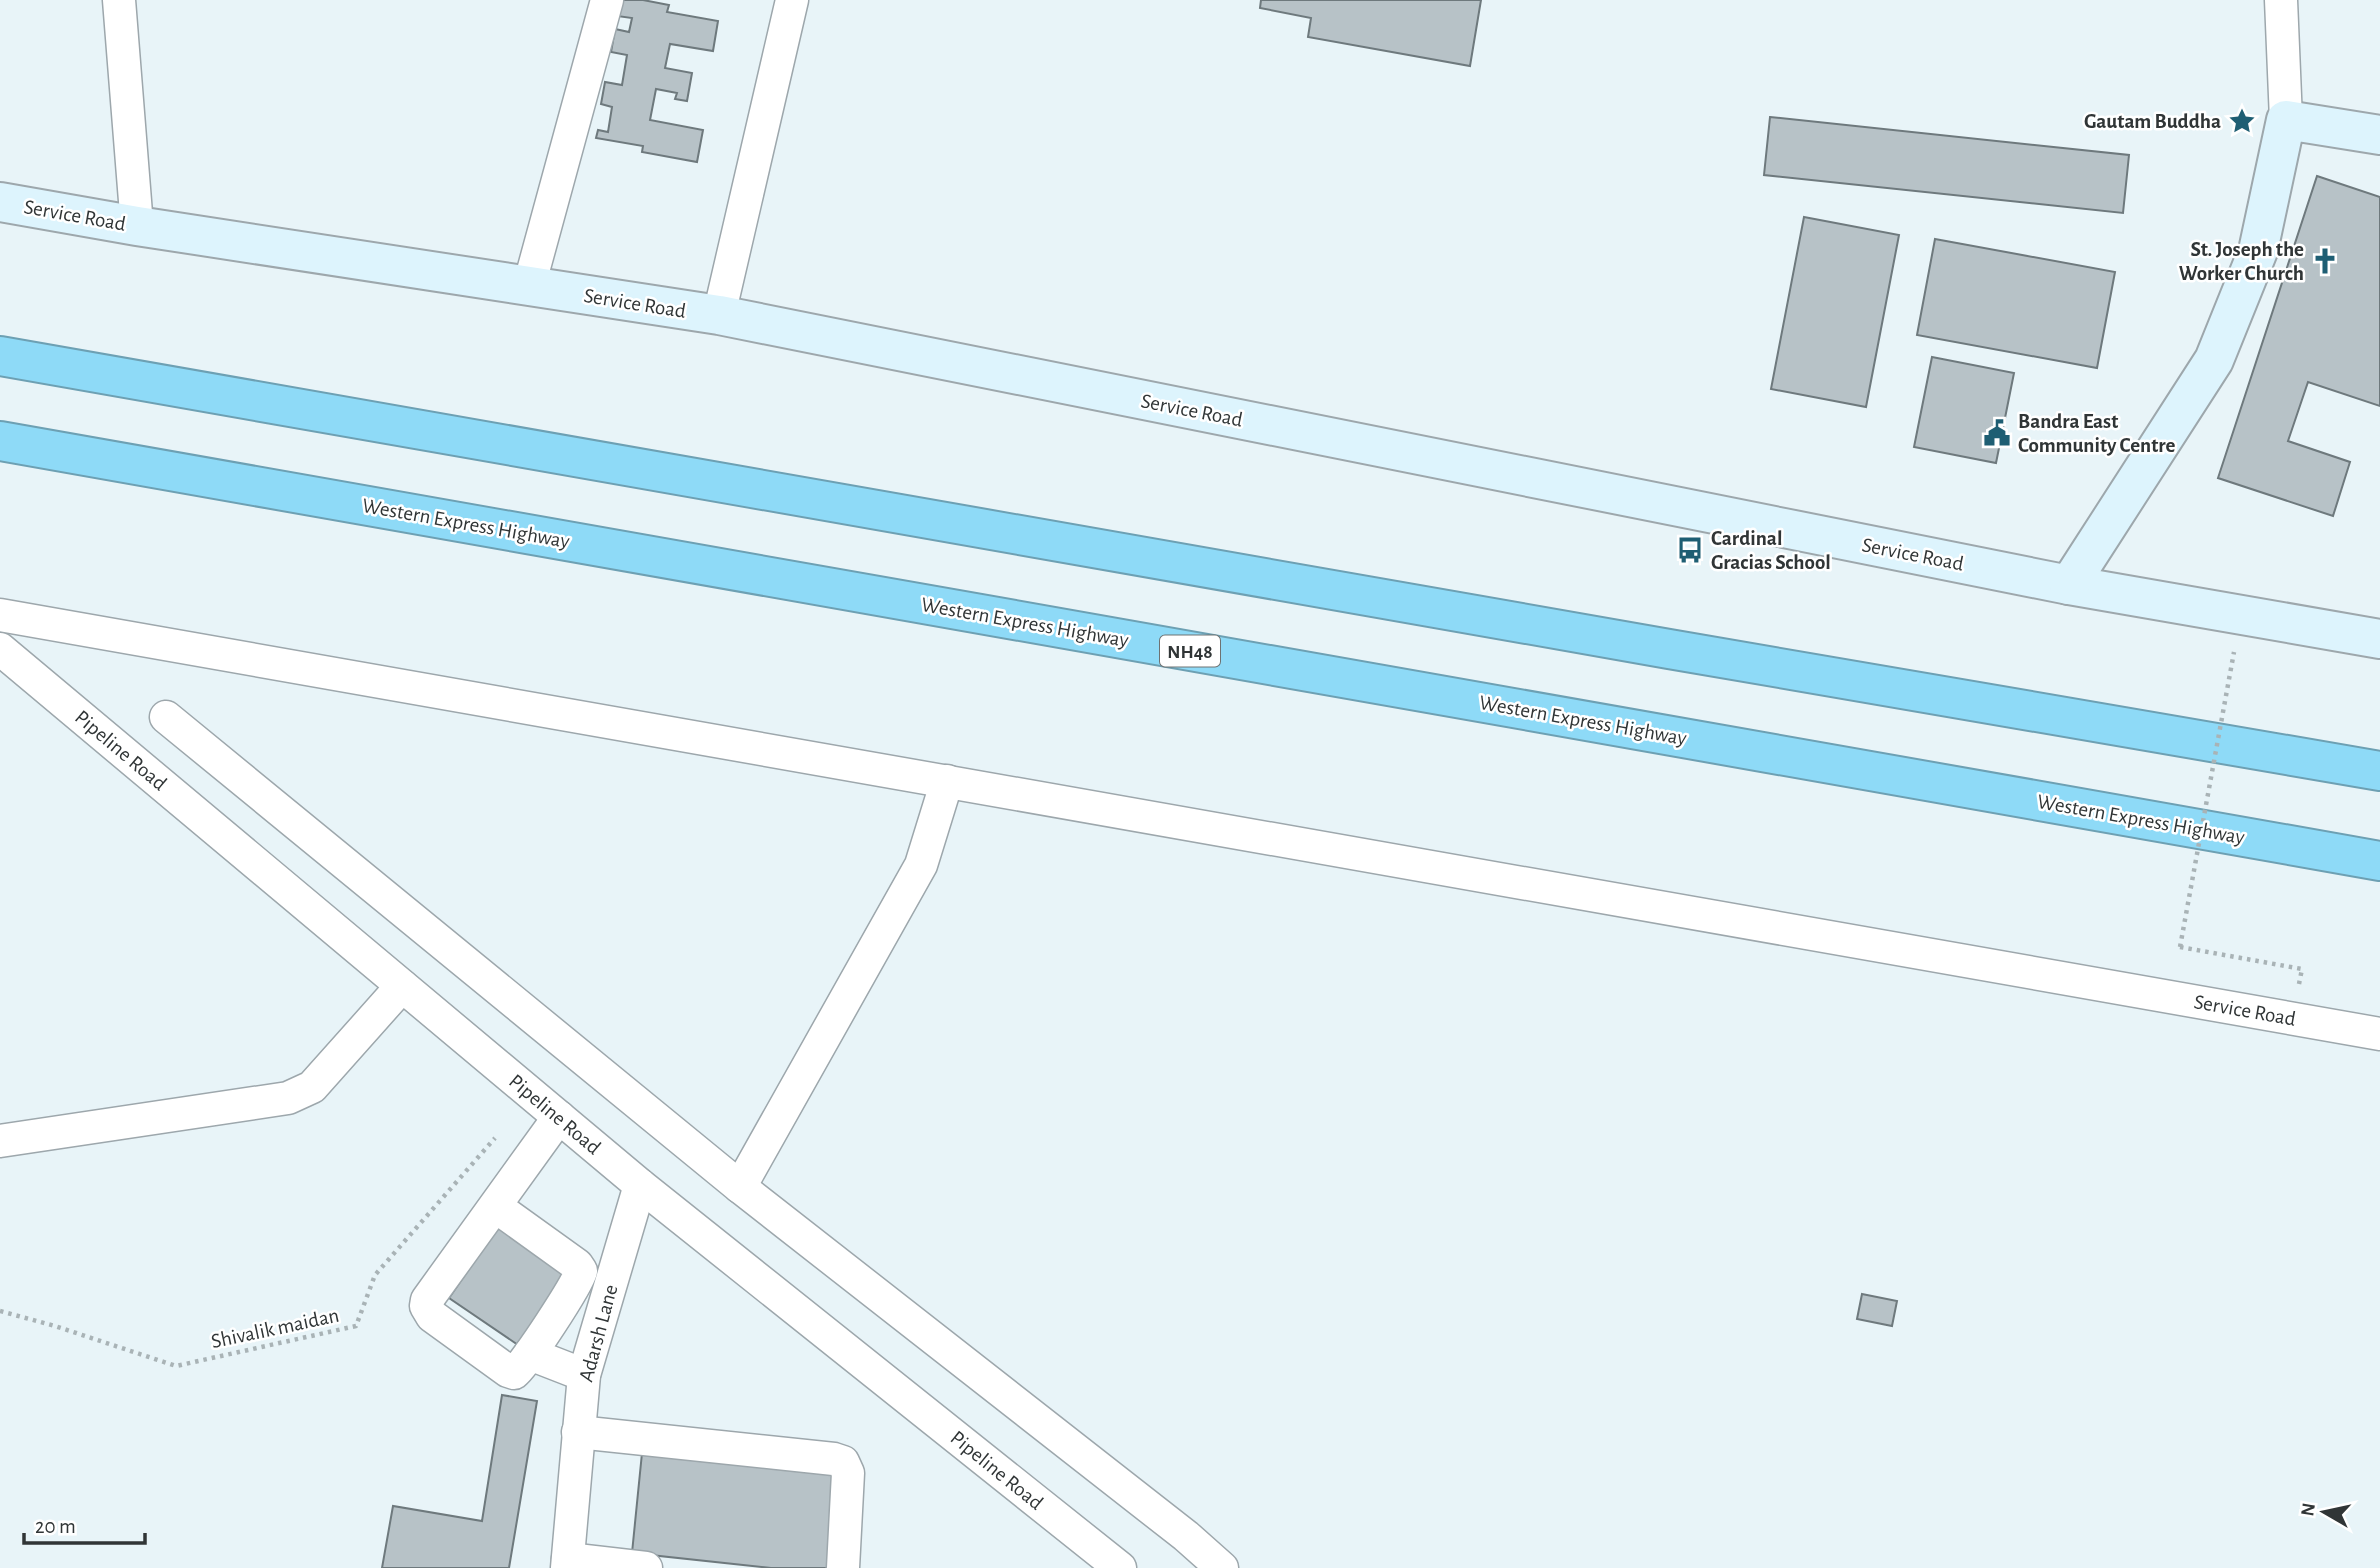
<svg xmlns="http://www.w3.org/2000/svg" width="2380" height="1568" font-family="'Alegreya Sans',sans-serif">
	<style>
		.building { fill: #b7c2c7; stroke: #6e797d; stroke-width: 2 }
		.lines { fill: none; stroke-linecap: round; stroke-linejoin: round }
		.street-casing { stroke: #9da7ac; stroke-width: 35 }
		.secondary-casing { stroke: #9da7ac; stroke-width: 42 }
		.highway-casing { stroke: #6da0b3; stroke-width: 42 }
		.path { stroke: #a9b3b6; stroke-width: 4.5; stroke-dasharray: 3.5 5; stroke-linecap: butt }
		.street { stroke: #fff; stroke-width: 32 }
		.secondary { stroke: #ddf4fd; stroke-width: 38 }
		.highway { stroke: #8edaf7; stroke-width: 38 }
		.path-bridge { stroke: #a9b3b6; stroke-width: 4.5; stroke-dasharray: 3.5 5; stroke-linecap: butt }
		.labels { text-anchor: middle; stroke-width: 5; stroke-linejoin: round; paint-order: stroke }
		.shield { fill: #fff; stroke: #6e7272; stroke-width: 2 }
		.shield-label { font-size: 19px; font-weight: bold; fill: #303536 }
		.poi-label { font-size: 21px; font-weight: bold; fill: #303536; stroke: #fff; text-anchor: end }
		.street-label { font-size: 21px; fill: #303536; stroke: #fff }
	</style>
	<rect width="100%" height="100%" fill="#e8f4f8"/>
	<g class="building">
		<polygon points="620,0 643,0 669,5 667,12 718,21 713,51 670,44 665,68 692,73 687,101 675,99 677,93 656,89 650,120 703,130 697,162 642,152 643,146 596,138 598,130 608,132 612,107 601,104 605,82 622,85 627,55 611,52 615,29 629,32 632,18 617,16"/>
		<polygon points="1261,0 1481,0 1470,66 1308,37 1311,18 1260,8"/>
		<polygon points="1770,117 2129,155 2123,213 1764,175"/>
		<polygon points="2317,176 2380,197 2380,406 2308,382 2288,441 2350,462 2333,516 2218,478"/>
		<polygon points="1804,217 1899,235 1866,407 1771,389"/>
		<polygon points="1935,239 2115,272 2097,368 1917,335"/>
		<polygon points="1932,357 2014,373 1996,463 1914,447"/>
		<polygon points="501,1222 575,1273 524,1349 449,1298"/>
		<polygon points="1862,1294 1897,1301 1892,1326 1857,1319"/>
		<polygon points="502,1395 537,1401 509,1568 382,1568 393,1506 482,1521"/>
		<polygon points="642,1453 837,1473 827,1568 771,1568 632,1553"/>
	</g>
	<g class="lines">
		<g class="street-casing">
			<g id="street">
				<polyline points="119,0 137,226"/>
				<polyline points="2281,0 2286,120"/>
				<polyline points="529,286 607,0"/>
				<polyline points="719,315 792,0"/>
				<polyline points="0,615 2380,1034"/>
				<polyline points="0,649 640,1185 1120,1568"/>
				<polyline points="166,717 740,1187"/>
				<polyline points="947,781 921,865 740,1187 1186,1536 1222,1568"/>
				<polyline points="0,1141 288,1098 312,1087 402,986"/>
				<path d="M495 1206 577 1265 581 1271C577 1285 525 1365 514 1373L508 1371 432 1316 426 1306 427 1300 559 1117"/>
				<polyline points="530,1354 584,1375"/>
				<polyline points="578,1432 834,1459 843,1462 848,1473 843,1568"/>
				<polyline points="568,1559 646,1568"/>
				<polyline points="567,1568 584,1375 640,1185"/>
			</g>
		</g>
		<g class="secondary-casing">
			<g id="secondary">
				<polyline points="0,202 137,226 719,315 2069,585 2380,639"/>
				<polyline points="2069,585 2214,360 2258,251 2286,120 2380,135"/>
			</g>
		</g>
		<g class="highway-casing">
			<g id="highway">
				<polyline points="0,356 1669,649 2380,771"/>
				<polyline points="0,441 2380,861"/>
			</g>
		</g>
		<g class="path">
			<polyline points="2180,947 2302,969 2299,984"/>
			<polyline points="0,1311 55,1326 176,1366 356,1326 375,1275 495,1138"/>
		</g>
		<use href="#street" class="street"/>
		<use href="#secondary" class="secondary"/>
		<use href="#highway" class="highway"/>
		<polyline class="path-bridge" points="2180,947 2234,652"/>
	</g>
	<defs>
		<g id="sight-bare" transform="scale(2.1)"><path d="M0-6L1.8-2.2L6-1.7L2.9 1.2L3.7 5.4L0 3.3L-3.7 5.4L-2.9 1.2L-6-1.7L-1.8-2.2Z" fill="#1e5e73" stroke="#fff" stroke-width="2.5" paint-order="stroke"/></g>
		<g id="church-bare" transform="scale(2.1)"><path d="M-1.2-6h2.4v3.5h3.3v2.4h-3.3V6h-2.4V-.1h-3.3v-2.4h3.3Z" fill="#1e5e73" stroke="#fff" stroke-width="2.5" paint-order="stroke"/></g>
		<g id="civic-bare" transform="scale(2.1)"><path d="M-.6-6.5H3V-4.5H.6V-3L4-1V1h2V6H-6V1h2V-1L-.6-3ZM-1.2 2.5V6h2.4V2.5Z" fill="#1e5e73" stroke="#fff" stroke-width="2.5" paint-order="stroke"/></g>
		<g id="bus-bare" transform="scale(2.1)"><path d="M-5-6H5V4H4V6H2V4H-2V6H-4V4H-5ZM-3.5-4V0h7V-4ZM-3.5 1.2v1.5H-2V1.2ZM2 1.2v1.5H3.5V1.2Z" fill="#1e5e73" stroke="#fff" stroke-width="2.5" paint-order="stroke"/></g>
	</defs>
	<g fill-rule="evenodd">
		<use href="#sight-bare" x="2242" y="121"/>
		<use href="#church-bare" x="2325" y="261"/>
		<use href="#civic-bare" x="1997" y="433"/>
		<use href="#bus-bare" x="1690" y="550"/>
	</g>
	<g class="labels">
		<rect class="shield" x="1160" y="635.5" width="60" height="31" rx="5"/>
		<g class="shield-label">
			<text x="1190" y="658">NH48</text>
		</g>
		<g class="poi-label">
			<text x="2221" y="128">Gautam Buddha</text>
			<text x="2304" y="256">St. Joseph the<tspan x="2304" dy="24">Worker Church</tspan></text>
			<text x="2018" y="428" text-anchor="start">Bandra East<tspan x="2018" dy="24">Community Centre</tspan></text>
			<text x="1711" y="545" text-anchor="start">Cardinal<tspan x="1711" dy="24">Gracias School</tspan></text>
		</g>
		<g class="street-label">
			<text transform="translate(75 215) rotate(10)" y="7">Service Road</text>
			<text transform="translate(635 303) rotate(9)" y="7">Service Road</text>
			<text transform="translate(1192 410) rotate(11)" y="7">Service Road</text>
			<text transform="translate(466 523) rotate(10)" y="7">Western Express Highway</text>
			<text transform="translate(1913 554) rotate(11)" y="7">Service Road</text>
			<text transform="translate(1025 622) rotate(10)" y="7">Western Express Highway</text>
			<text transform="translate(1583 720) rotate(10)" y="7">Western Express Highway</text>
			<text transform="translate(121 750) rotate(40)" y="7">Pipeline Road</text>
			<text transform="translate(2141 819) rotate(10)" y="7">Western Express Highway</text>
			<text transform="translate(2245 1010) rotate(10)" y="7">Service Road</text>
			<text transform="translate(555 1114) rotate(40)" y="7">Pipeline Road</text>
			<text transform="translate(275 1328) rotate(-12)" y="7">Shivalik maidan</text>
			<text transform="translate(598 1333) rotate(-75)" y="7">Adarsh Lane</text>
			<text transform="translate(997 1470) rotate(39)" y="7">Pipeline Road</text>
		</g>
	</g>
	<g transform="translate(2324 1512) rotate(279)" stroke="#ffffff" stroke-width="5" paint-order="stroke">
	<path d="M0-5L12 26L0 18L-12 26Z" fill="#303536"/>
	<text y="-10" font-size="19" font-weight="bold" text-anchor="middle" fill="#303536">N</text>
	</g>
	<path d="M24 1533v10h121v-10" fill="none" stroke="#303536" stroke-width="3.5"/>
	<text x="35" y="1533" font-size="21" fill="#303536" stroke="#ffffff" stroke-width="5" paint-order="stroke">20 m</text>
</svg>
